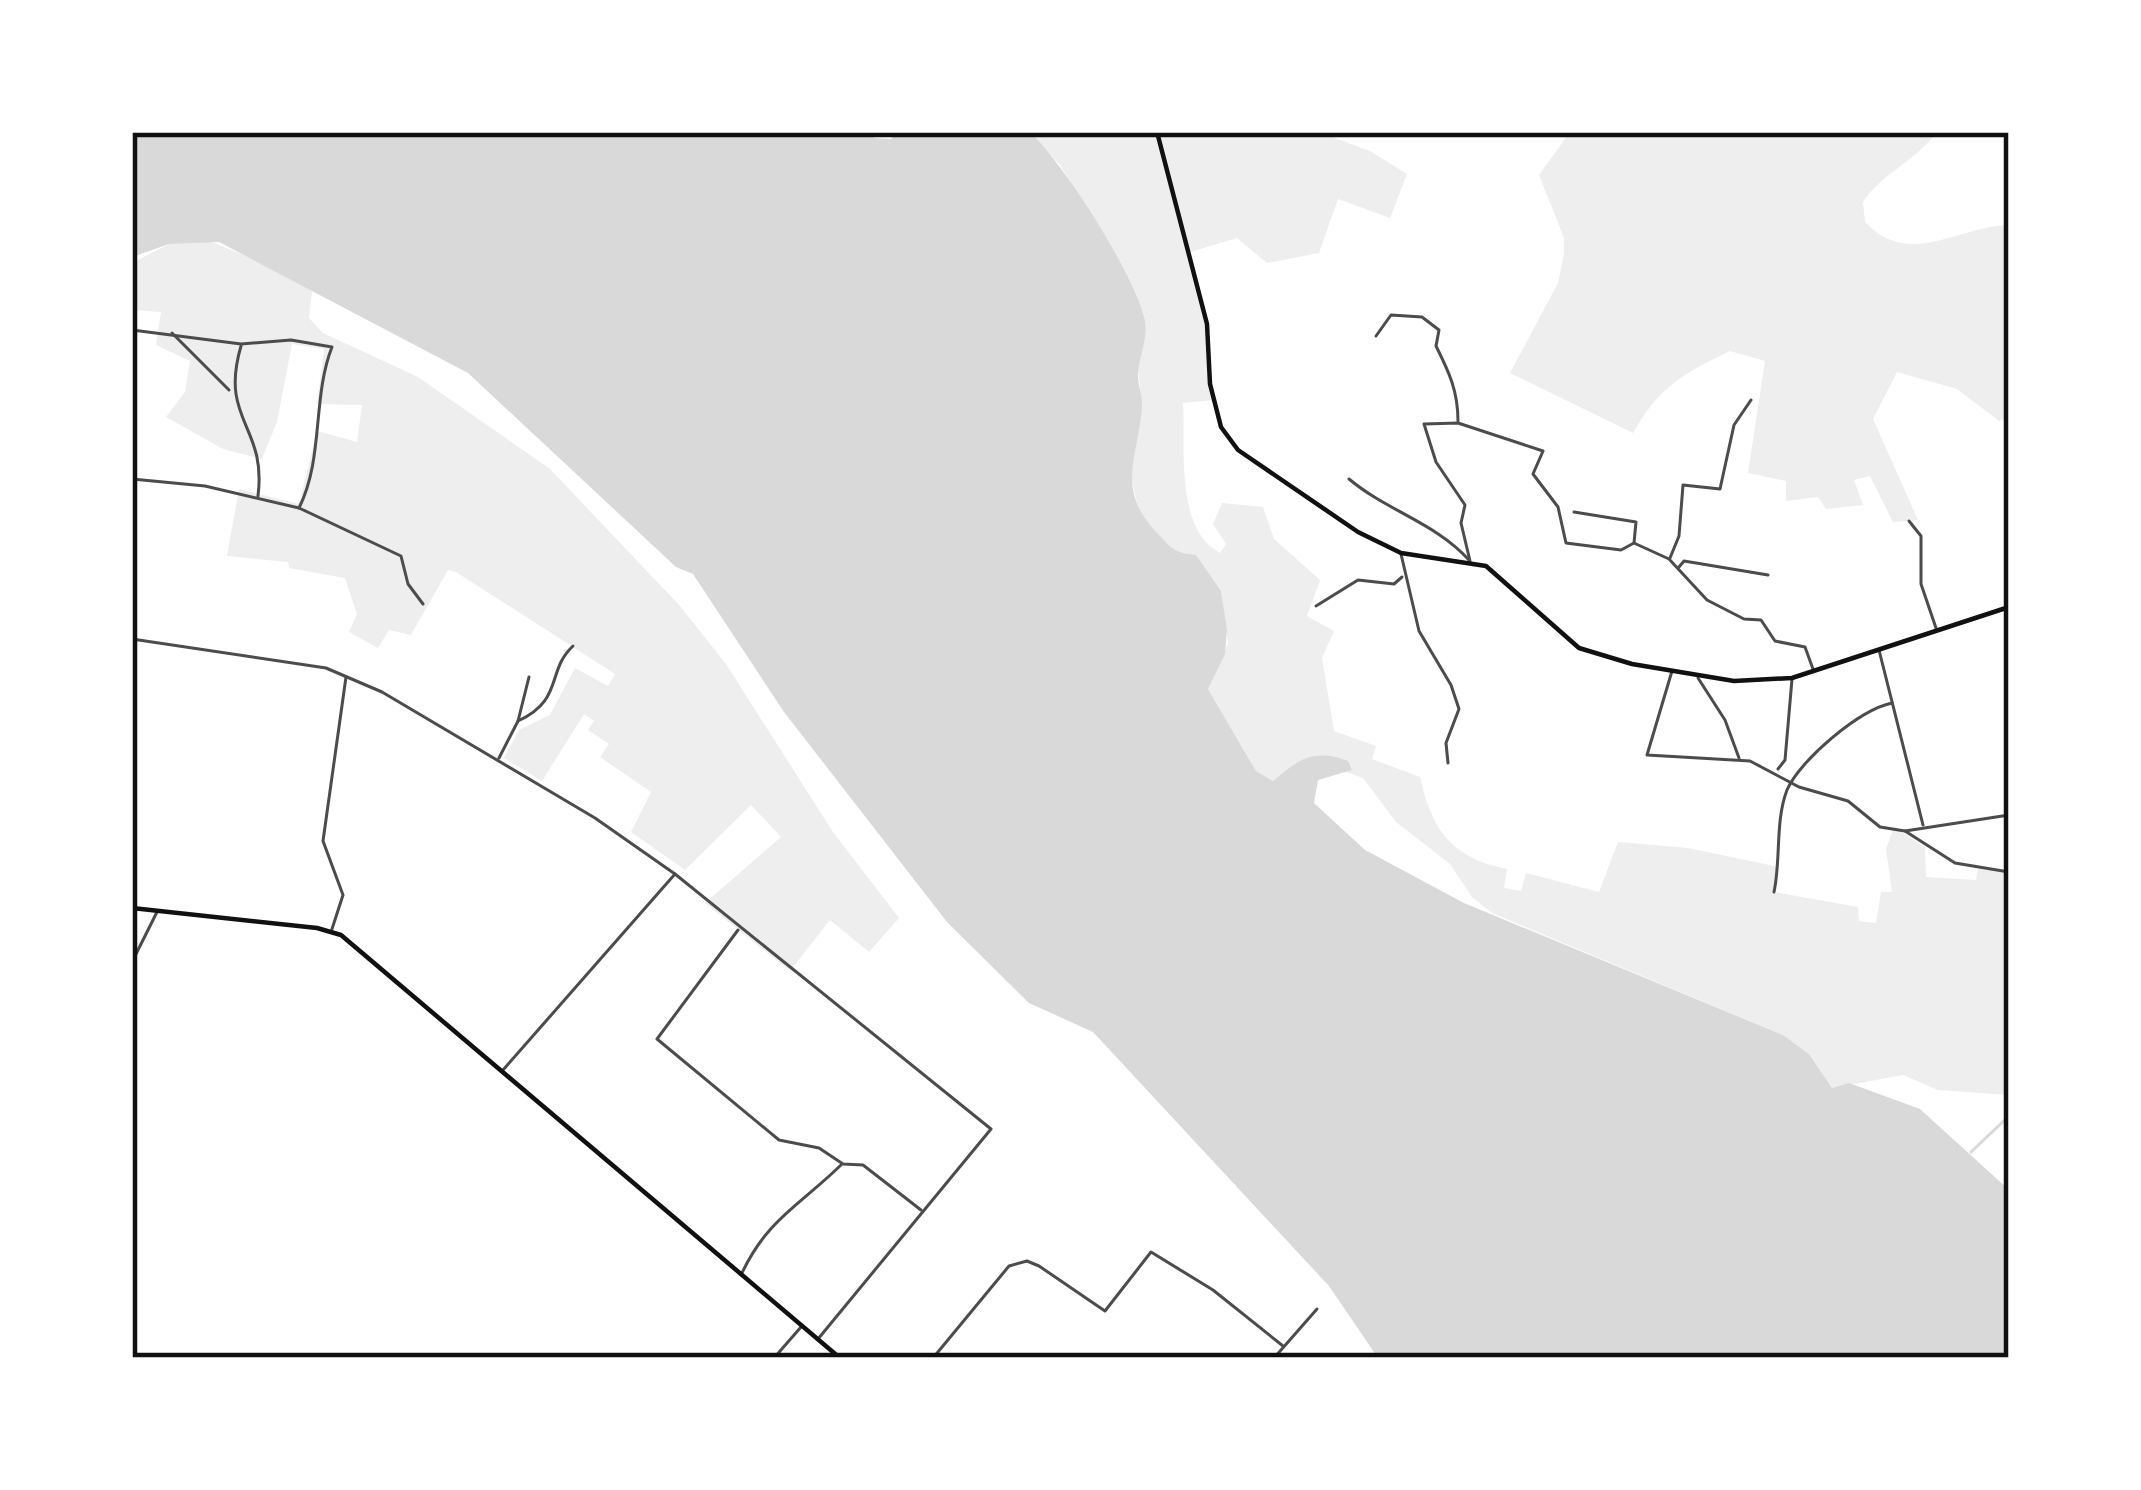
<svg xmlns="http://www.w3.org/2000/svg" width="2141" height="1490" font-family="'Fira Sans',sans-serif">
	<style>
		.green { fill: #eee }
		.water { fill: #d9d9d9 }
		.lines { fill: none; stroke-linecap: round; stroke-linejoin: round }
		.stream { stroke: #d9d9d9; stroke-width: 3 }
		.minor { stroke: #4c4c4c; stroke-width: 3 }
		.tertiary { stroke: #4c4c4c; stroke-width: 3 }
		.secondary { stroke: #111; stroke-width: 4.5 }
		.neatline { fill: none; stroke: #111; stroke-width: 4.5 }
	</style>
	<rect width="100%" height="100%" fill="#fff"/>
	<g class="green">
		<path d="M1030 132H1319L1370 151 1407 174 1390 218 1338 199 1319 253 1267 263 1237 238 1187 253 1207 324 1214 400 1183 403C1186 446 1174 529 1220 553L1226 544 1213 524 1222 503 1263 507 1274 539 1320 580 1307 616 1334 631 1322 658 1334 731 1376 746 1372 759 1420 777C1432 832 1453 858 1507 869L1504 888 1521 891 1526 873 1599 892 1618 842 1688 848 1779 867 1774 892 1858 907 1859 921 1876 923 1881 892H1892L1886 849 1894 827 1925 847 1926 877 1976 880 1978 867 2009 872V1095L1938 1090 1903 1075 1832 1088 1809 1054 1783 1035 1492 913 1472 897 1450 864 1396 822 1363 778 1346 772 1348 761 1316 757 1273 781 1256 771 1208 689 1228 643 1221 591 1171 550 1139 514 1130 471 1142 405 1138 369 1144 317 1116 255 1060 165Z"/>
		<path d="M1570 132H1937C1917 160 1882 173 1863 202L1865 222C1909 269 1958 226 2009 225V418L1999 421 1957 389 1897 372 1873 419 1918 520 1893 522 1870 476 1854 480 1863 505 1826 509 1818 497 1786 501V481L1748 473 1765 361 1730 351C1682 374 1659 387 1633 433L1510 373 1558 283 1564 254V238L1539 175Z"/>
		<polygon points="207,240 265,264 312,291 309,318 323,333 418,377 550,469 680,606 726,664 833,832 899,918 869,952 830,920 790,971 705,903 781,837 751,805 685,870 631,832 651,792 600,757 609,744 588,730 594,721 584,714 542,781 504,758 519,730 550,715 575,668 608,686 615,674 456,572 448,570 411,635 389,630 378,648 349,632 357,614 345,578 289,568 288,562 227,556 239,489 299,504 317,431 357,442 362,405 317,404 324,349 292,344 277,422 262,459 223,449 166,417 185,392 190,361 156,345 161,312 132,310 132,263 169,244"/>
	</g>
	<path class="water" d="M132 132H872L874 138 891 139 896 132H1030C1065 165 1132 271 1144 317 1149 336 1140 354 1138 372 1137 384 1143 395 1142 408 1137 462 1115 490 1159 535 1173 550 1176 553 1196 555L1221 591 1227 630 1225 654 1208 689 1256 771 1273 781C1296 762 1311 747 1348 761L1352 770 1318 780 1314 803 1365 850 1464 903 1783 1035 1809 1054 1832 1088 1849 1083 1920 1109 2009 1190V1358H1378L1329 1286 1093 1032 1029 1003 947 922 784 712 693 574 676 567 468 373 219 242 169 244 132 257Z"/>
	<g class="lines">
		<polyline class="stream" points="1971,1152 2009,1116"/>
		<g class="minor">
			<path d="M132 330 241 344 291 340 332 347C312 398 324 458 299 508"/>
			<polyline points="172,333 229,390"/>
			<path d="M1376 336 1391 315 1422 317 1439 330 1436 346C1449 372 1458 391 1458 421"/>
			<path d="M241 346C219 421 267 425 258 496"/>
			<polyline points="132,479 205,486 299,508 401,556 408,584 423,604"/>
			<path d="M1349 479C1387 511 1436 523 1469 560"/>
			<polyline points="1574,512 1636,522 1634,543 1669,559 1707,600 1744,619 1761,620 1775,641 1805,647 1813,669"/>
			<polyline points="1909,521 1921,536 1921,584 1936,628"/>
			<polyline points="1401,554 1419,631 1451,685 1459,709 1446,743 1448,763"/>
			<polyline points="1670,558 1679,536 1683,485 1720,489 1734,425 1751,400"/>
			<polyline points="1470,561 1461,523 1465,505 1436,462 1424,424 1458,423 1543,451 1533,474 1558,507 1566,543 1621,550 1634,543"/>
			<polyline points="1679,567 1684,561 1768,575"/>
			<polyline points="1316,606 1358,580 1394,584 1402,577"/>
			<polyline points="132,639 326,668 382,692 595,818 675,874 991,1129 818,1339"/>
			<polyline points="1879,650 1923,825"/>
			<polyline points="1672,671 1647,755 1750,761 1799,787 1848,801 1880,827 1905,831 1955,863 2009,872"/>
			<polyline points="1698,678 1725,720 1739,758"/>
			<path d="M518 721C564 700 546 671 573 646"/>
			<polyline points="499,758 518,721 529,677"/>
			<polyline points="1778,769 1785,760 1792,679"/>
			<polyline points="1905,831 2009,815"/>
			<path d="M1774 892C1781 860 1775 821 1787 790 1800 760 1859 710 1892 703"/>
			<polyline points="332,929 343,895 323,841 346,677"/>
			<polyline points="738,930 657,1039 779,1140 819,1148 843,1164 863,1165 921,1210"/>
			<polyline points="503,1070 675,874"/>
			<path d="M741 1275C767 1219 799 1206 841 1165"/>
			<polyline points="774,1358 801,1327"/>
			<polyline points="933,1358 1009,1266 1027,1261 1039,1266 1105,1311 1151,1252 1213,1290 1283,1346"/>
			<polyline points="1274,1358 1317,1309"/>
		</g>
		<polyline class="tertiary" points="132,962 157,912"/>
		<g class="secondary">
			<polyline points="1157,132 1207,324 1210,384 1221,427 1238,450 1358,532 1401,553 1486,566 1579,648 1632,664 1734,681 1792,678 2009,607"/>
			<polyline points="132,908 317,928 341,935 840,1358"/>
		</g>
	</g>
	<rect width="2141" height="1490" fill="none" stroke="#ffffff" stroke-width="270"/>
	<rect x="135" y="135" width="1871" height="1220" class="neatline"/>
</svg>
